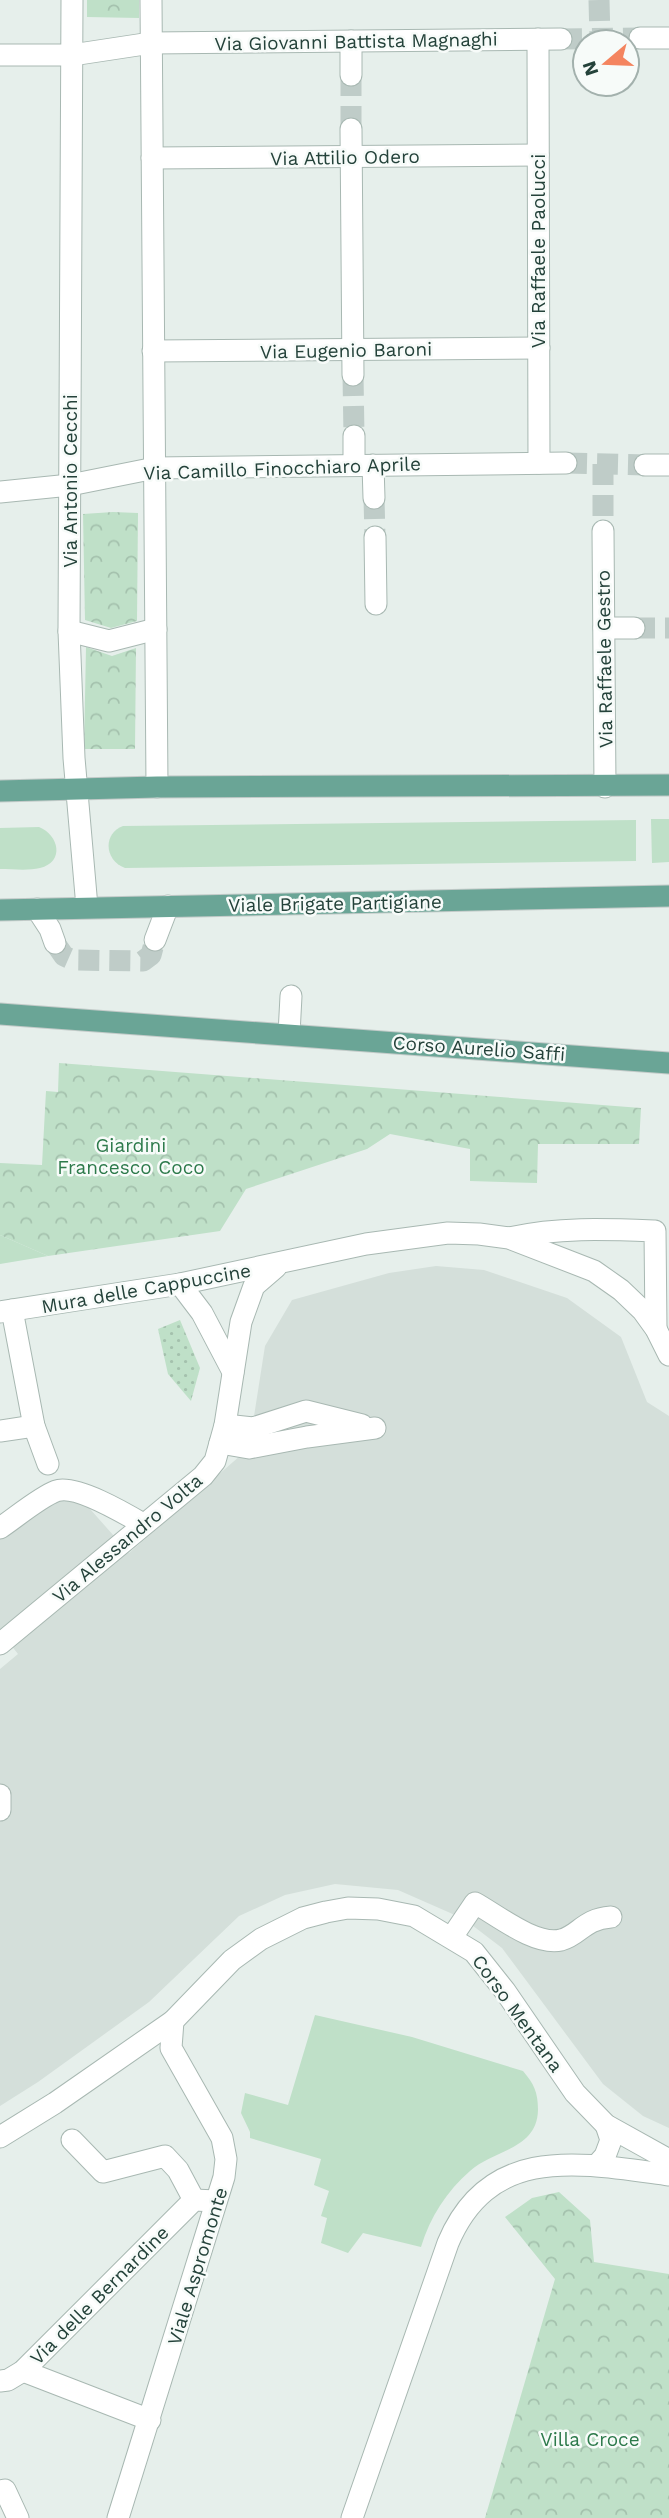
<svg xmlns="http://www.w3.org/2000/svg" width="669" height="2518" font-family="'Work Sans',sans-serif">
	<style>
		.built { fill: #d4dfda }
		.grass { fill: url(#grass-dots) }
		.forest { fill: url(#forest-crowns) }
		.garden { fill: #bfe0c8 }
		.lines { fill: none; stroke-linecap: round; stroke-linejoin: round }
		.minor-tunnel { stroke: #bfccc8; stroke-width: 21; stroke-dasharray: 21 10; stroke-linecap: butt }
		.minor-casing { stroke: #a8b8b2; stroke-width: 23 }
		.major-casing { stroke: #c2cac8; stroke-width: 23 }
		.minor { stroke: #fff; stroke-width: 21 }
		.major { stroke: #6aa596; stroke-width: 21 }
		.labels { text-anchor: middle; stroke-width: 5; stroke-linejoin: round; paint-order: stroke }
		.street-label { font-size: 19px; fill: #24423a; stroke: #f7fbf9 }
		.park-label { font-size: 19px; fill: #2d7a4b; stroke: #f7fbf9 }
	</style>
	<defs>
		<pattern id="grass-dots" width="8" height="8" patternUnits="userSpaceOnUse" patternTransform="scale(1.75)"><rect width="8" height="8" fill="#bfe0c8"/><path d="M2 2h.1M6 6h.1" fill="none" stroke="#a4c1ad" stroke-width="1.8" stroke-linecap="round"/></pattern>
		<pattern id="forest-crowns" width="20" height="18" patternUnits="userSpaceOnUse" patternTransform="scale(1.75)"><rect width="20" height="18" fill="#bfe0c8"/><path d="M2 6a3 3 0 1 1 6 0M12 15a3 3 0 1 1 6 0" fill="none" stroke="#a4c1ad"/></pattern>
	</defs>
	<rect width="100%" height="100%" fill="#e6efeb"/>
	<polygon class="built" points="436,1266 484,1270 567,1298 621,1337 647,1402 669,1416 669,2128 643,2116 603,2084 502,1948 464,1919 398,1890 335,1884 285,1895 239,1916 149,2002 38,2082 0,2106 0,1669 18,1654 0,1631 0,1538 67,1483 129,1553 249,1448 265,1346 292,1300 389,1273"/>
	<polygon class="grass" points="180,1320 200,1368 191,1401 168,1374 158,1329"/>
	<g class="forest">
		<polygon points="87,0 139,0 139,18 87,17"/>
		<polygon points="113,512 138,513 137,621 111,628 85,620 83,514"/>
		<polygon points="86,647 112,656 136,648 135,749 84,749"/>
		<polygon points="59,1063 641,1108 639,1144 538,1144 537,1183 470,1181 470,1149 390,1134 367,1149 246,1189 220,1231 48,1256 0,1235 0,1163 42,1165 46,1091 58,1092"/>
		<polygon points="559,2192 590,2220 594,2262 669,2274 669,2518 485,2518 555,2279 505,2217 532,2198"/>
	</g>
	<g class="garden">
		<polygon points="651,819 669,819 669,862 652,863"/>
		<path d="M636 820V861L125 868C105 861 102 834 123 826Z"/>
		<path d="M39 827C59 835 65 862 40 868 28 871 12 869 0 869V828Z"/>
		<polygon points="0,1235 48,1256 0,1264"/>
		<path d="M315 2015 412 2037 523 2071C534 2084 538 2092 538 2110 537 2150 493 2150 470 2171 447 2191 430 2217 421 2247L363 2233 348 2253 321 2243 327 2218 321 2216 329 2191 314 2185 321 2159 250 2138V2132L241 2113 245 2093 288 2105Z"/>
	</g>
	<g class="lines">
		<g class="minor-tunnel">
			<polyline points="599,0 600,39"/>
			<polyline points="561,39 640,38"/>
			<polyline points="351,75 351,129"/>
			<polyline points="353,375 354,436"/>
			<polyline points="566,463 645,465"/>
			<polyline points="603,464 603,531"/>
			<polyline points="374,498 375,537"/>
			<polyline points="634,628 669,628"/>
			<polyline points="55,943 64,956 73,960 143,961 151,955 155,940"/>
		</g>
		<g class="minor-casing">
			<g id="minor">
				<polyline points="72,0 69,631 74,758 87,907"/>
				<polyline points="151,0 157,787"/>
				<polyline points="640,38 669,38"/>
				<polyline points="538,39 539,463"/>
				<polyline points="351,41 351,75"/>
				<polyline points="0,55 72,55 151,43 561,39"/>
				<polyline points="351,129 353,375"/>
				<polyline points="152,158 538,155"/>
				<polyline points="153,351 539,348"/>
				<polyline points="354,436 354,465"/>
				<polyline points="373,465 374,498"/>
				<polyline points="645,465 669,465"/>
				<polyline points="0,492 70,485 155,468 566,463"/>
				<polyline points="603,531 605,787"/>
				<polyline points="375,537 376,604"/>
				<polyline points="604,628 634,628"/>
				<polyline points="69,631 109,641 156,629"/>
				<polyline points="37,909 50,929 55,943"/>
				<polyline points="155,940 168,906"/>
				<polyline points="289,1034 291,996"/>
				<path d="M509 1238C558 1227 605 1229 655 1231L656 1329"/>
				<polyline points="180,1284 202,1313 233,1372"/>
				<polyline points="12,1310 34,1426 48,1464"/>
				<polyline points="0,1312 180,1284 366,1244 448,1233 479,1234 509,1238 594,1271 621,1290 643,1311 656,1329 669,1355"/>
				<polyline points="225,1425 253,1428 306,1411 362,1425"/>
				<polyline points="0,1431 34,1426"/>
				<polyline points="220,1443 249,1448 307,1437 375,1428"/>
				<path d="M0 1528C15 1518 40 1497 56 1491 75 1484 126 1514 143 1524"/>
				<polyline points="0,1644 203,1476 215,1461 225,1425 241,1322 254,1286 276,1267"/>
				<polyline points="0,1795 0,1810"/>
				<path d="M452 1937 475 1903C497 1915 535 1946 561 1940 580 1935 583 1919 611 1917"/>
				<polyline points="0,2137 55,2103 173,2021 232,1960 261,1939 303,1918 326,1912 348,1908 378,1909 414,1916 474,1952 505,1991 575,2093 606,2125 669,2160"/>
				<polyline points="72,2140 103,2172 165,2156 178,2170 194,2200"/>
				<polyline points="597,2165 605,2156 611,2140 606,2125"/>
				<polyline points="23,2371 150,2420"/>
				<polyline points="0,2381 8,2380 23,2371 194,2200 216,2201"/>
				<polyline points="0,2491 5,2490 18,2518"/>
				<polyline points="118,2518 224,2177 226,2159 222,2138 171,2048 173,2021"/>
				<path d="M352 2518 448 2243C490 2143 581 2163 669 2175"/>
			</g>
		</g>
		<g class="major-casing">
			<g id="major">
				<polyline points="0,791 157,787 669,785"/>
				<polyline points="0,910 669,896"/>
				<polyline points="0,1014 669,1063"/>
			</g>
		</g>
		<use href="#minor" class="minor"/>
		<use href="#major" class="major"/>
	</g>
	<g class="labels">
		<g class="street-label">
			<text transform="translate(356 41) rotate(-1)" y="7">Via Giovanni Battista Magnaghi</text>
			<text transform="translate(345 157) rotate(-1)" y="7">Via Attilio Odero</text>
			<text transform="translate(538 251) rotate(-90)" y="7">Via Raffaele Paolucci</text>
			<text transform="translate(346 350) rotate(-1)" y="7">Via Eugenio Baroni</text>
			<text transform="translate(282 468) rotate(-2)" y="7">Via Camillo Finocchiaro Aprile</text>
			<text transform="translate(70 481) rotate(-90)" y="7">Via Antonio Cecchi</text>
			<text transform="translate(604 659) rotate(-91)" y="7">Via Raffaele Gestro</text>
			<text transform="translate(335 903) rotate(-1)" y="7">Viale Brigate Partigiane</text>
			<text transform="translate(479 1048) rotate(4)" y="7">Corso Aurelio Saffi</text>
			<text transform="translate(146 1288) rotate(-10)" y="7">Mura delle Cappuccine</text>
			<text transform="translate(127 1538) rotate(-40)" y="7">Via Alessandro Volta</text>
			<text transform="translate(518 2013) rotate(54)" y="7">Corso Mentana</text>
			<text transform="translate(197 2266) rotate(-73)" y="7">Viale Aspromonte</text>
			<text transform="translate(99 2295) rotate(-45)" y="7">Via delle Bernardine</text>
		</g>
		<g class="park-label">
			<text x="131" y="1152">Giardini<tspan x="131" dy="22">Francesco Coco</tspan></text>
			<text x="590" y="2446">Villa Croce</text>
		</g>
	</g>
	<g transform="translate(606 63) rotate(251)"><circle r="33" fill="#f7fbf9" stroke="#a3b1ad" stroke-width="2"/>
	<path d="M0-5L12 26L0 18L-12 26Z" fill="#f4845f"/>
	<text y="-10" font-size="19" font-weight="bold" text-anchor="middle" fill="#24423a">N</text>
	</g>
</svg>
